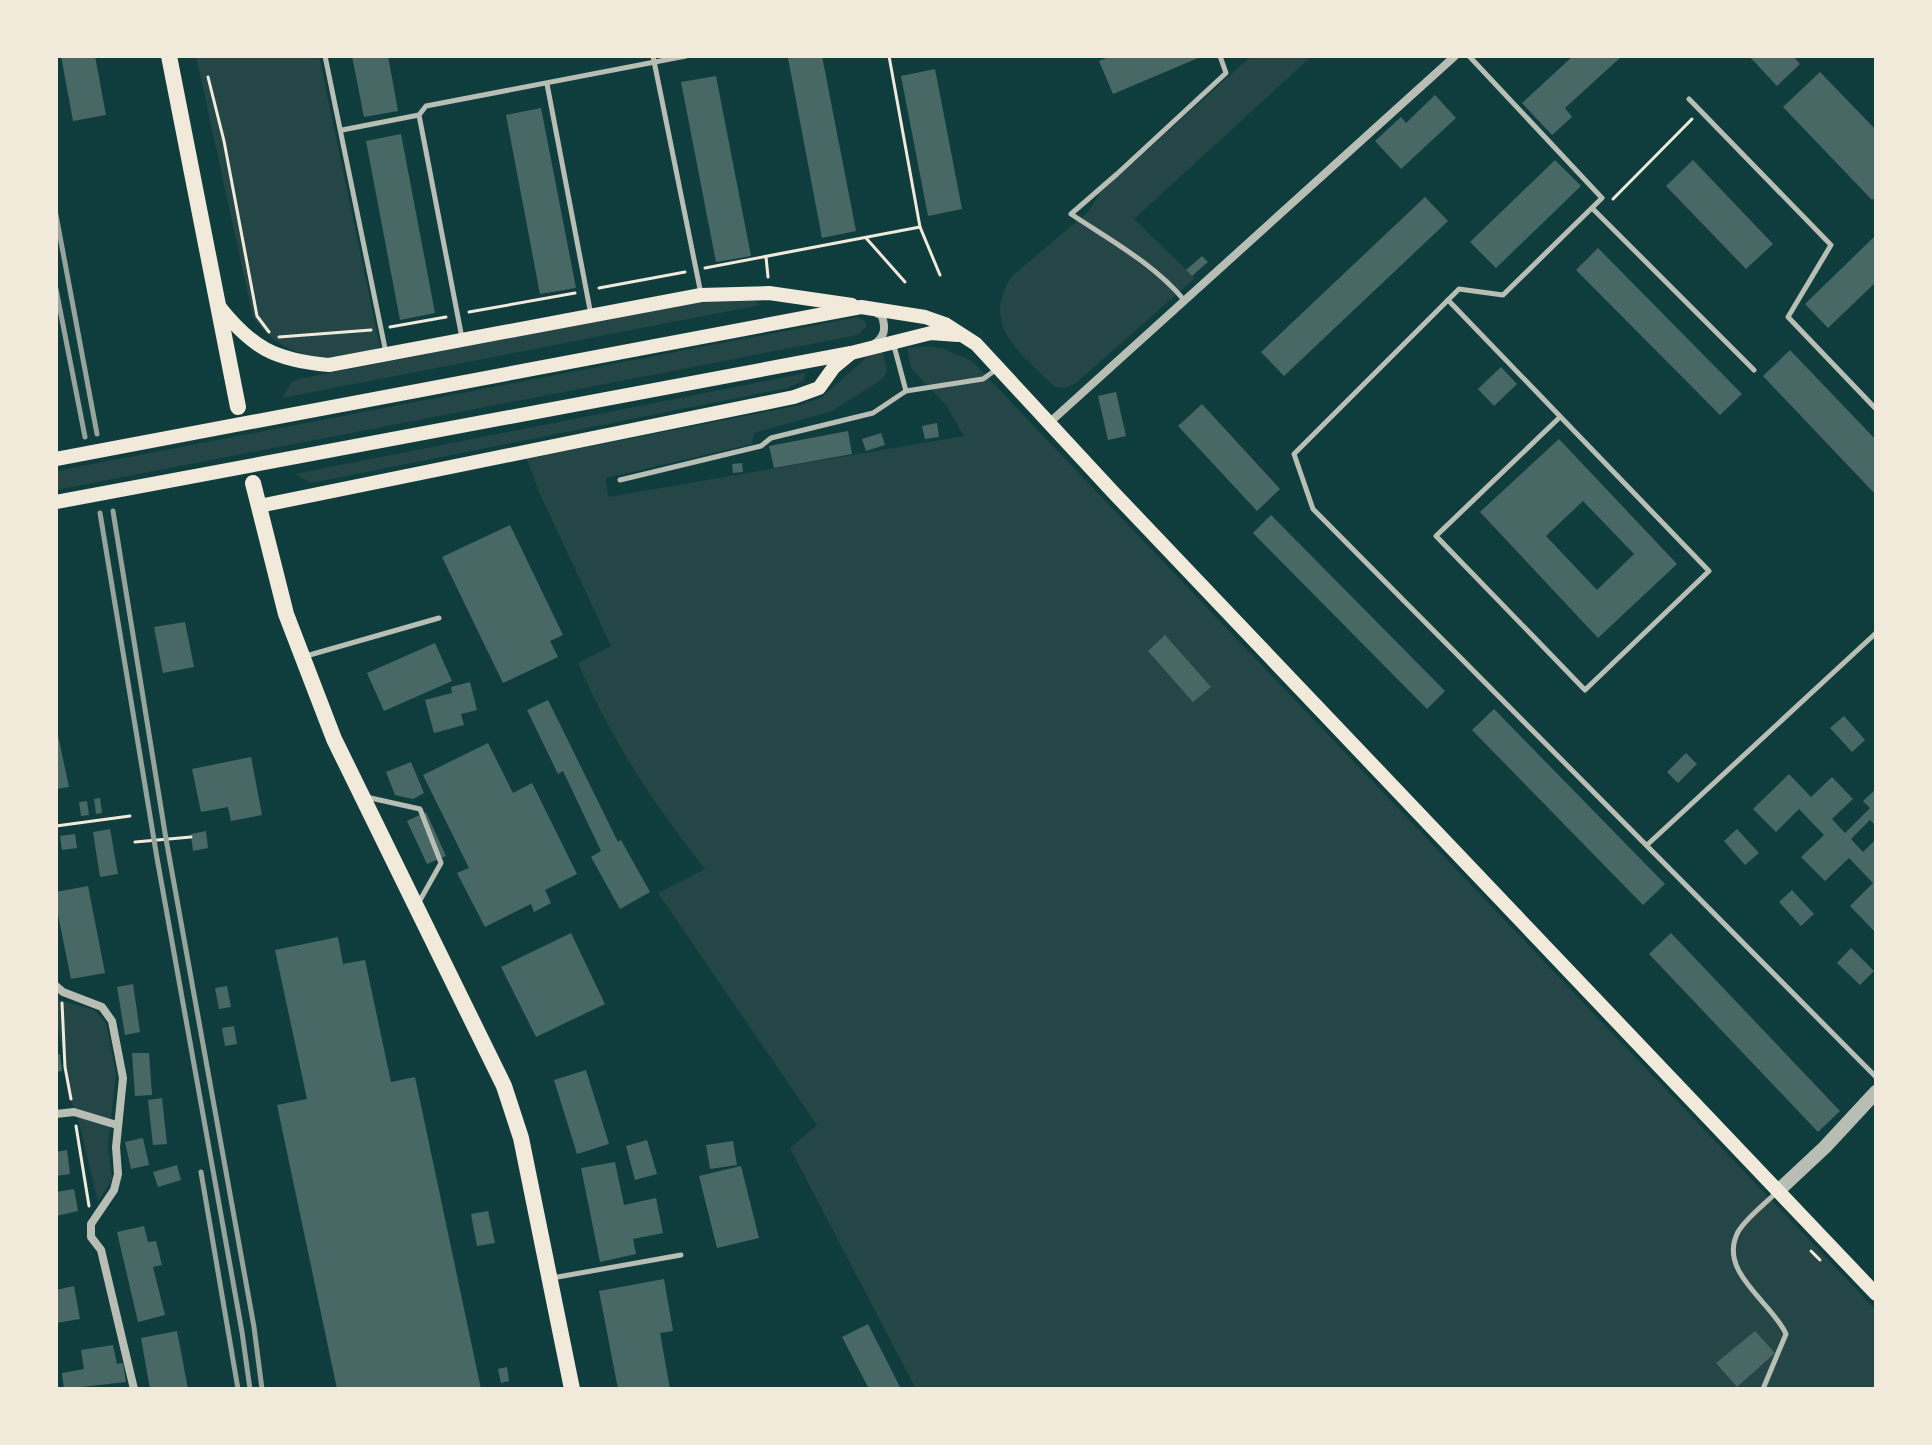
<svg xmlns="http://www.w3.org/2000/svg" width="1932" height="1445" font-family="'Golos Text',sans-serif">
	<style>
		.green { fill: #244646 }
		.building { fill: #486865; fill-rule: evenodd }
		.lines { fill: none; stroke-linecap: round; stroke-linejoin: round }
		.path { stroke: #f1e9da; stroke-width: 3 }
		.service { stroke: #b8beb3; stroke-width: 5 }
		.minor { stroke: #b8beb3; stroke-width: 8 }
		.tertiary { stroke: #b8beb3; stroke-width: 14 }
		.secondary { stroke: #f1e9da; stroke-width: 14 }
		.primary { stroke: #f1e9da; stroke-width: 16 }
		.rail { stroke: #97a49c; stroke-width: 5 }
	</style>
	<rect width="100%" height="100%" fill="#0f3d3e"/>
	<g class="green">
		<path d="M196 56H319L380 347C331 364 285 362 253 317Z"/>
		<path d="M1251 56H1312L1134 219 1195 278 1076 383 1065 388 1055 387C1022 354 979 326 1012 276L1088 212 1100 193Z"/>
		<polygon points="755,300 760,305 282,398 292,382 299,379 701,301"/>
		<polygon points="858,317 865,321 866,327 858,335 56,490 56,471"/>
		<path d="M927 346 944 349 972 361 1876 1310V1389H916L790 1148 817 1125 658 893 705 869C653 803 612 741 578 663L611 646 539 492 527 459 801 405 822 397 868 356 883 352 887 372 881 380 832 411 754 433 752 444 606 478 608 497 964 436 946 405 911 368 907 348Z"/>
		<polygon points="806,373 803,381 787,388 311,483 295,474"/>
		<polygon points="56,999 94,1010 106,1023 116,1074 108,1146 112,1179 98,1202 78,1118 72,1104 56,1017"/>
	</g>
	<g class="building">
		<polygon points="61,56 95,56 106,115 73,121"/>
		<polygon points="352,56 388,56 398,111 364,117"/>
		<polygon points="796,56 822,56 856,231 822,238 788,58"/>
		<polygon points="1111,56 1203,56 1113,94 1099,61"/>
		<polygon points="1573,56 1622,56 1565,108 1572,117 1552,135 1522,103"/>
		<polygon points="1749,56 1793,56 1800,64 1777,86"/>
		<polygon points="935,69 962,209 928,216 901,76"/>
		<polygon points="1820,72 1876,130 1876,196 1872,200 1783,107"/>
		<polygon points="716,76 751,256 716,262 681,82"/>
		<polygon points="1435,95 1456,118 1401,169 1375,141 1401,117 1406,123"/>
		<polygon points="541,108 576,288 540,294 506,115"/>
		<polygon points="401,134 435,313 400,320 366,141"/>
		<polygon points="1555,160 1581,186 1496,268 1470,242"/>
		<polygon points="1693,160 1773,244 1746,269 1666,186"/>
		<polygon points="1425,197 1448,221 1284,376 1261,352"/>
		<polygon points="1876,235 1876,282 1828,328 1805,304"/>
		<polygon points="1598,248 1742,394 1720,415 1576,270"/>
		<polygon points="1202,256 1208,262 1192,276 1186,270"/>
		<polygon points="1790,350 1876,440 1876,495 1763,376"/>
		<polygon points="1501,367 1517,384 1494,406 1478,389"/>
		<polygon points="1116,392 1126,436 1108,440 1098,396"/>
		<polygon points="1202,404 1280,489 1257,511 1178,426"/>
		<polygon points="937,423 939,437 925,439 922,426"/>
		<polygon points="848,431 852,454 774,468 769,446"/>
		<polygon points="881,433 885,445 866,451 862,439"/>
		<path d="M1559 439 1677 564 1598 638 1480 512ZM1583 501 1634 554 1597 590 1546 536Z"/>
		<polygon points="742,463 743,472 733,473 732,464"/>
		<polygon points="1271,515 1445,691 1427,709 1253,533"/>
		<polygon points="510,525 563,635 550,641 558,657 503,683 442,557"/>
		<polygon points="185,622 194,667 163,673 154,627"/>
		<polygon points="1165,635 1211,687 1193,702 1148,651"/>
		<polygon points="435,643 452,681 384,711 367,673"/>
		<polygon points="470,682 477,710 461,714 464,725 434,733 425,700 452,693 451,687"/>
		<polygon points="548,700 618,842 621,840 650,892 620,909 591,857 601,851 563,771 558,774 527,710"/>
		<polygon points="1494,709 1665,884 1643,905 1472,730"/>
		<polygon points="1844,716 1865,740 1852,752 1830,728"/>
		<polygon points="56,726 69,787 56,789"/>
		<polygon points="488,743 513,793 532,783 577,874 545,890 551,903 534,912 531,904 485,927 457,873 469,868 423,775"/>
		<polygon points="1686,753 1697,764 1678,783 1667,772"/>
		<polygon points="251,757 262,815 231,821 228,807 201,812 192,769"/>
		<polygon points="411,762 424,793 413,799 395,795 386,772"/>
		<polygon points="1789,774 1811,797 1832,777 1853,799 1832,819 1845,833 1870,808 1863,801 1876,789 1876,826 1870,820 1851,839 1863,852 1876,839 1874,931 1850,906 1873,883 1849,858 1825,881 1801,857 1824,835 1799,809 1776,832 1753,809"/>
		<polygon points="100,798 102,813 96,814 94,799"/>
		<polygon points="87,801 89,815 81,816 79,802"/>
		<polygon points="426,812 446,856 427,864 407,821"/>
		<polygon points="110,829 118,874 100,877 93,832"/>
		<polygon points="1737,829 1759,853 1745,865 1724,841"/>
		<polygon points="206,831 208,848 193,851 191,834"/>
		<polygon points="75,834 77,848 62,850 60,836"/>
		<polygon points="88,886 105,973 71,979 56,905 56,892"/>
		<polygon points="1792,890 1814,914 1801,926 1779,902"/>
		<polygon points="571,933 605,1004 536,1037 501,967"/>
		<polygon points="1671,933 1840,1111 1818,1132 1649,954"/>
		<polygon points="338,937 343,964 365,960 391,1082 415,1077 481,1389 337,1389 277,1105 307,1099 275,950"/>
		<polygon points="1851,948 1874,971 1860,985 1837,963"/>
		<polygon points="133,984 140,1032 125,1035 117,987"/>
		<polygon points="227,986 231,1007 219,1009 215,988"/>
		<polygon points="234,1026 237,1044 225,1046 222,1028"/>
		<polygon points="132,1053 149,1053 152,1095 135,1096"/>
		<polygon points="60,1054 62,1071 56,1072 56,1055"/>
		<polygon points="586,1070 609,1144 577,1154 554,1080"/>
		<polygon points="162,1098 167,1144 153,1145 148,1100"/>
		<polygon points="143,1138 149,1165 131,1169 125,1142"/>
		<polygon points="647,1140 657,1174 635,1180 626,1146"/>
		<polygon points="733,1141 737,1165 710,1169 706,1145"/>
		<polygon points="67,1150 70,1174 56,1176 56,1152"/>
		<polygon points="615,1162 624,1205 656,1198 663,1233 633,1239 636,1254 600,1262 581,1168"/>
		<polygon points="177,1165 181,1180 158,1187 153,1172"/>
		<polygon points="741,1166 759,1238 717,1248 699,1176"/>
		<polygon points="74,1189 78,1211 56,1216 56,1192"/>
		<polygon points="488,1211 495,1243 477,1246 471,1214"/>
		<polygon points="144,1226 148,1242 156,1241 162,1265 153,1267 165,1315 138,1322 117,1232"/>
		<polygon points="664,1279 673,1331 660,1333 670,1389 618,1389 599,1291"/>
		<polygon points="74,1286 80,1319 56,1323 56,1290"/>
		<polygon points="868,1324 901,1389 869,1389 842,1337"/>
		<polygon points="177,1331 188,1389 150,1389 141,1338"/>
		<polygon points="1755,1331 1775,1353 1737,1387 1716,1363"/>
		<polygon points="113,1345 117,1364 123,1363 126,1382 64,1389 62,1373 84,1369 81,1350"/>
		<polygon points="507,1367 509,1381 501,1383 498,1369"/>
	</g>
	<g class="lines">
		<g class="path">
			<polyline points="889,56 920,227 940,275"/>
			<polyline points="208,77 224,141 257,316 269,332"/>
			<polyline points="1613,199 1692,119"/>
			<polyline points="866,238 905,282"/>
			<polyline points="766,257 768,277"/>
			<polyline points="705,268 920,227"/>
			<polyline points="599,288 685,272"/>
			<polyline points="469,312 575,293"/>
			<polyline points="390,327 446,317"/>
			<polyline points="279,337 371,330"/>
			<polyline points="56,826 130,816"/>
			<polyline points="135,842 191,837"/>
			<polyline points="62,1003 65,1067 71,1099"/>
			<polyline points="76,1126 89,1206"/>
			<polyline points="1811,1251 1820,1260"/>
		</g>
		<g class="service">
			<polyline points="325,56 386,353"/>
			<polyline points="653,56 701,294"/>
			<polyline points="1469,56 1602,198 1503,295 1459,289 1294,454 1313,509 1876,1077"/>
			<polyline points="547,84 591,315"/>
			<polyline points="1689,99 1831,245 1788,317 1876,409"/>
			<polyline points="342,130 419,115"/>
			<polyline points="1592,208 1754,370"/>
			<path d="M1184 300C1154 264 1110 240 1071 214L1117 174 1226 73 1220 56"/>
			<polyline points="1448,300 1709,571 1585,690 1436,536 1560,417"/>
			<polyline points="462,338 419,115 426,106 686,56"/>
			<polyline points="906,391 983,379 997,369"/>
			<polyline points="620,480 761,446 771,438 873,413 906,391 894,346"/>
			<polyline points="306,656 439,618"/>
			<polyline points="366,797 420,809 441,863 419,902"/>
			<polyline points="1647,845 1876,633"/>
			<polyline points="552,1278 681,1255"/>
			<path d="M1763 1389 1786 1334C1772 1302 1717 1272 1738 1232 1745 1219 1767 1202 1778 1191"/>
		</g>
		<g class="minor">
			<path d="M873 345C885 337 886 329 882 316L875 312"/>
			<polyline points="1049,423 1455,56"/>
			<polyline points="56,986 63,992 102,1007 112,1021 123,1078 116,1147 118,1174 114,1190 91,1224 91,1237 101,1250 134,1389"/>
			<polyline points="56,1114 74,1112 117,1125"/>
		</g>
		<polyline class="tertiary" points="1778,1191 1825,1147 1876,1092"/>
		<g class="secondary">
			<path d="M218 305C252 348 274 360 329 365L701 295 769 293 852 305"/>
			<polyline points="56,459 861,307 925,317 945,324 976,344 1112,491 1876,1294"/>
			<polyline points="56,502 851,353 931,333 958,335"/>
			<polyline points="259,506 794,397 819,388 834,367 851,353"/>
		</g>
		<g class="primary">
			<polyline points="169,56 238,407"/>
			<polyline points="253,483 286,614 334,739 504,1086 521,1138 572,1389"/>
		</g>
		<g class="rail">
			<polyline points="56,215 97,434"/>
			<polyline points="56,289 85,437"/>
			<polyline points="113,511 166,839 254,1327 262,1389"/>
			<polyline points="100,513 157,858 242,1332 250,1389"/>
			<polyline points="201,1172 238,1389"/>
		</g>
	</g>
	<rect width="1932" height="1445" fill="none" stroke="#f1e9da" stroke-width="116"/>
</svg>
